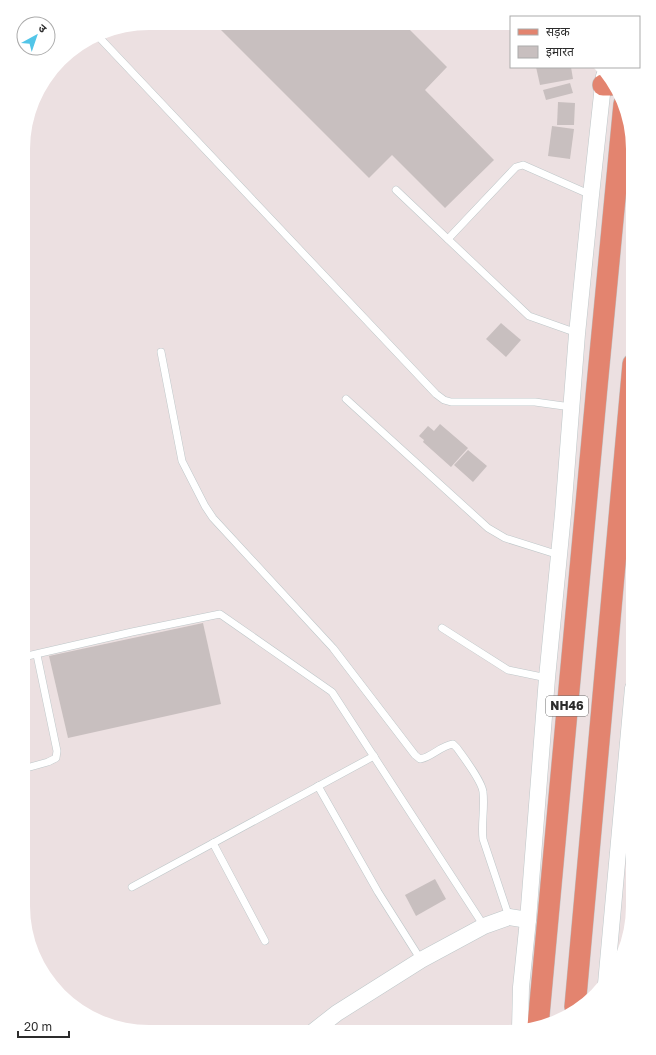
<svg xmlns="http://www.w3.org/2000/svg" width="656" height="1055" font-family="'Golos Text','Noto Sans Devanagari',sans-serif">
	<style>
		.building { fill: #c8bfbf }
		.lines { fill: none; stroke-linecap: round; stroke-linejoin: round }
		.service-casing { stroke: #bec7c9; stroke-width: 8 }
		.tertiary-casing { stroke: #bec7c9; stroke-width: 17 }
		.primary-casing { stroke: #c0c0c0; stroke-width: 22 }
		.service { stroke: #fff; stroke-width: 7 }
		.tertiary { stroke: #fff; stroke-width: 16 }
		.primary { stroke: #e3846f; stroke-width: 21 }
		.labels { text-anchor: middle; stroke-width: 3; stroke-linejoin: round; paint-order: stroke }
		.shield { fill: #fff; stroke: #6b6b6b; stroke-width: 1 }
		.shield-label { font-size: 12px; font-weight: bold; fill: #2c2c2c }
	</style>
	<rect width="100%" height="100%" fill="#ece0e1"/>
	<g class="building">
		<polygon points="222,23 404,24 447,67 425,90 494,160 445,208 392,155 369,178 218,27"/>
		<polygon points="536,67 571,67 573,79 540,85"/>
		<polygon points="570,83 573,93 546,100 543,90"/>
		<polygon points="558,102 575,103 574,125 557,125"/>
		<polygon points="552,126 574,129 570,159 548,156"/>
		<polygon points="501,323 521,340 506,357 486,339"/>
		<polygon points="440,424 468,448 451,467 423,442 424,440 419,436 428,426 434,431"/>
		<polygon points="468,450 487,466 473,482 454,465"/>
		<polygon points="203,623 221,704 68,738 49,656"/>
		<polygon points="435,879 446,899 416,916 405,895"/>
	</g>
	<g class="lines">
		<g class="service-casing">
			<g id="service">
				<polyline points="97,35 436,394 444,400 451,402 535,402 571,407"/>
				<polyline points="396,190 529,316 577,333"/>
				<polyline points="448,239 516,167 523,165 591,195"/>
				<path d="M161 352 182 461 205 506 213 518 333 648 415 755 420 759C432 757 440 746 453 744L457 748C464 758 482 781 483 792 485 808 481 824 483 839L509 917"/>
				<polyline points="346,399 488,528 505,538 559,555"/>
				<polyline points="442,628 508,670 547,678"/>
				<polyline points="23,657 132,632 220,614 332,692 484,926"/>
				<polyline points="23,769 48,762 56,758 57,751 37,655"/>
				<polyline points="318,786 378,892 421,960"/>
				<polyline points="213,843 265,941"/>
				<polyline points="132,887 374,756"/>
			</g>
		</g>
		<g class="tertiary-casing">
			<g id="tertiary">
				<polyline points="606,984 633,688"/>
				<polyline points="520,1029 521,987 528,920 547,678 563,514 577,334 591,195 604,76"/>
				<polyline points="314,1031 337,1013 421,960 484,926 509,917 528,920"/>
			</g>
		</g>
		<g class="primary-casing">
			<g id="primary">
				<polyline points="603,85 611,85"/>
				<polyline points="575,1007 633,364"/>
				<polyline points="538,1026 597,386 624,104"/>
			</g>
		</g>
		<use href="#service" class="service"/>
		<use href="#tertiary" class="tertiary"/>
		<use href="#primary" class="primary"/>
	</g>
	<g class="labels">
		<rect class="shield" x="546" y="696" width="42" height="20" rx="3"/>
		<g class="shield-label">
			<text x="567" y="710">NH46</text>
		</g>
	</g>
	<path d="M0 0H656V1055H0ZM149 30H507A119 119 0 0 1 626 149V906A119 119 0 0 1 507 1025H149A119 119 0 0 1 30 906V149A119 119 0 0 1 149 30Z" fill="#fff" fill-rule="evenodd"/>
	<rect x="510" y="16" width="130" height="52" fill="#ffffff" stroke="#ababab"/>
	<rect x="518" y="29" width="20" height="6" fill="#e3846f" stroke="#ababab"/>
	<text x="546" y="36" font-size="12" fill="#2c2c2c">सड़क</text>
	<rect x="518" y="46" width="20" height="12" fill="#c8bfbf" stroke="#ababab"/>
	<text x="546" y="56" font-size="12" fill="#2c2c2c">इमारत</text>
	<g transform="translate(36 36) rotate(40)"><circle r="19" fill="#ffffff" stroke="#ababab"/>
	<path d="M0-3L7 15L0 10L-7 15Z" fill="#52c5e8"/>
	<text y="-6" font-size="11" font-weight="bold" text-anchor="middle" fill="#2c2c2c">उ</text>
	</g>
	<path d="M18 1031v6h51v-6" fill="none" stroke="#2c2c2c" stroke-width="2"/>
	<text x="24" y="1031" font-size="12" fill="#2c2c2c" stroke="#ffffff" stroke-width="3" paint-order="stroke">20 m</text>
</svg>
